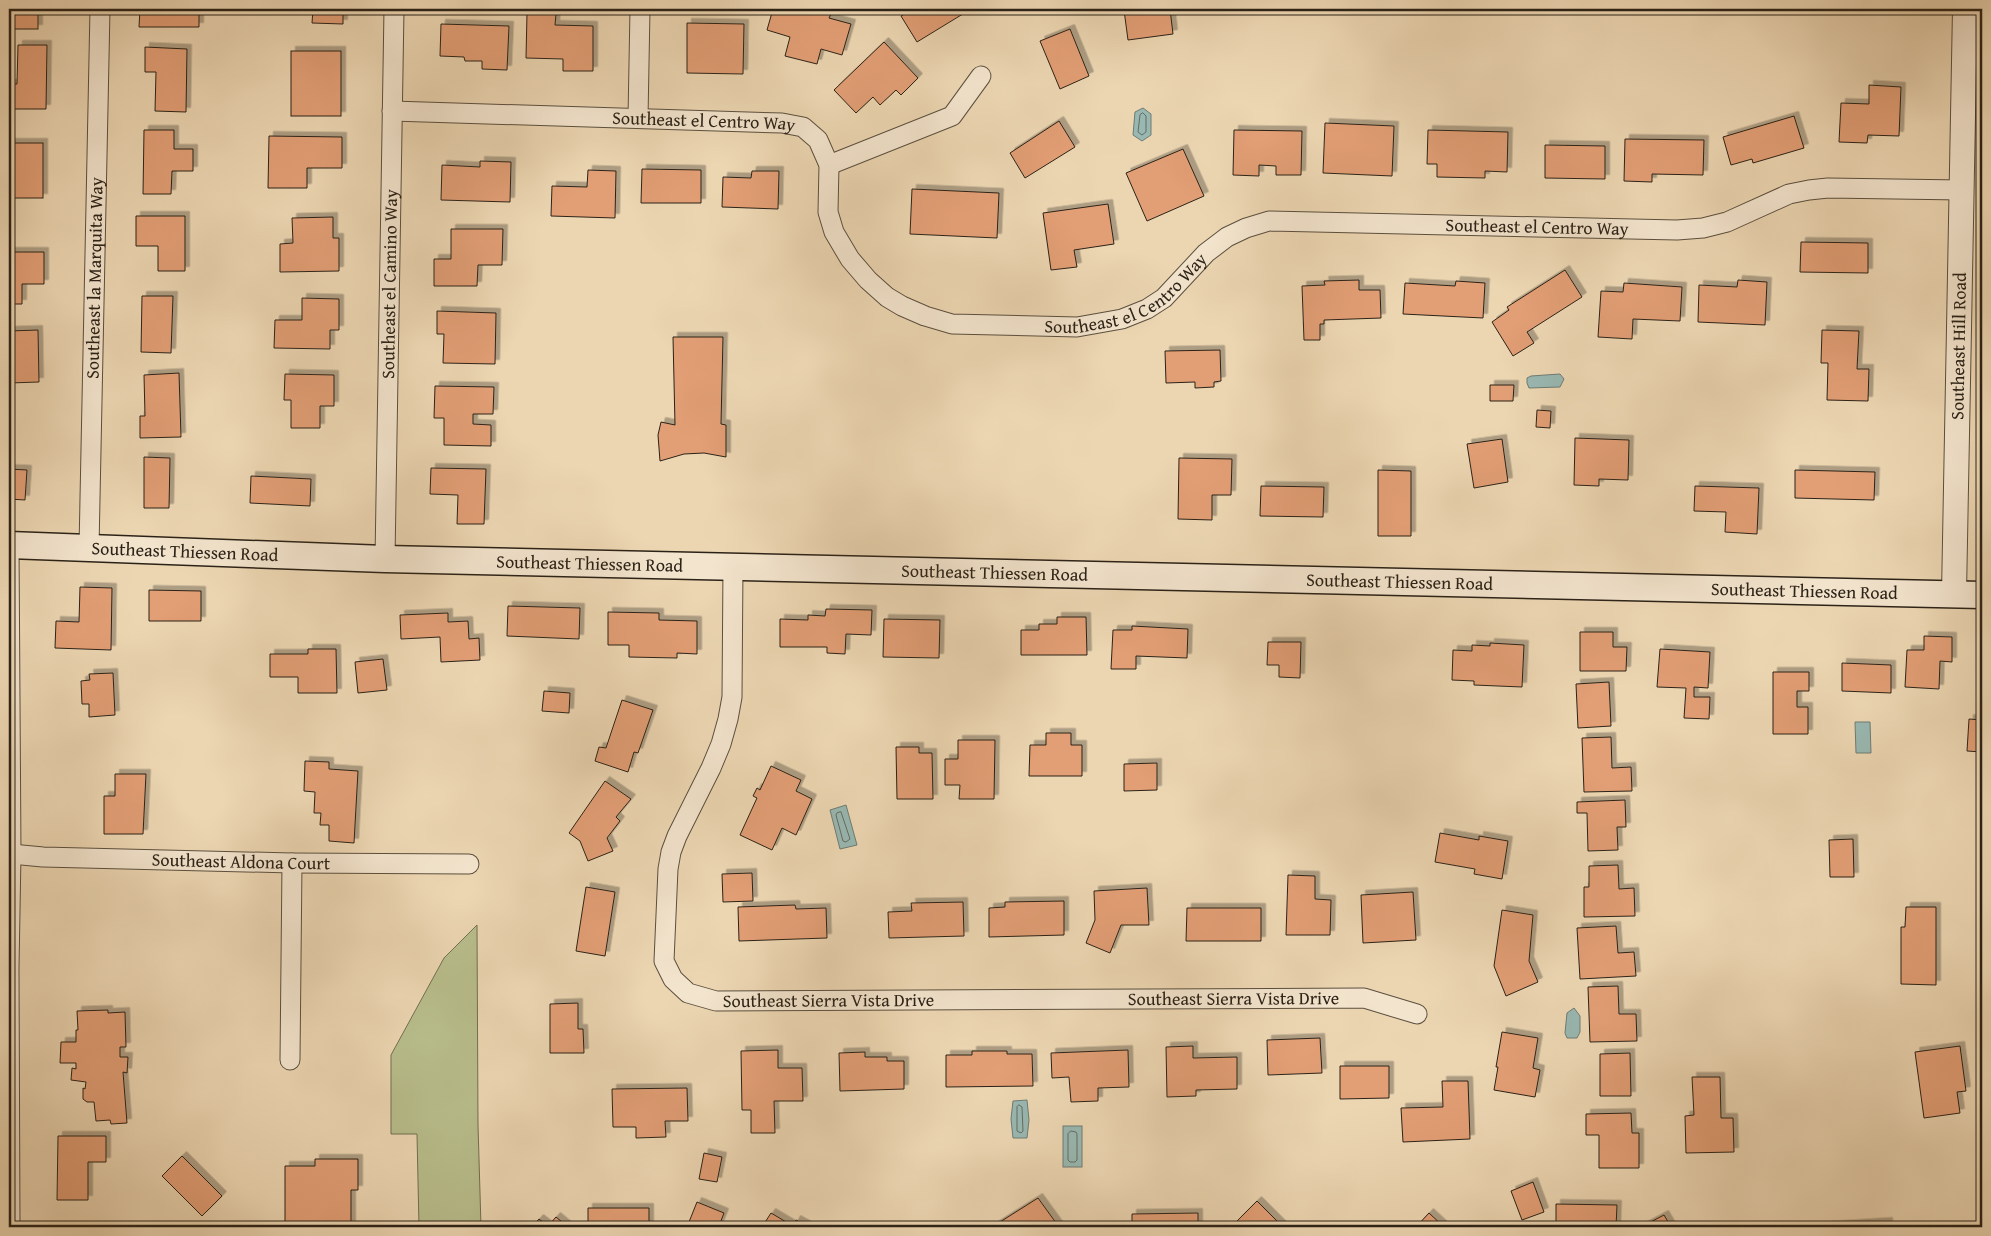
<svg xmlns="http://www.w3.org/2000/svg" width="1991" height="1236" font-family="'Gentium Book Plus',serif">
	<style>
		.green { fill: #b8be8c; stroke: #727052 }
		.water { fill: #99b8b2; stroke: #6d7c74 }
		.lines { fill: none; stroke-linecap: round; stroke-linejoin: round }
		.shore { stroke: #626d64; stroke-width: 1 }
		.building { fill: #e29e75; stroke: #2b2217; filter: url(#shadow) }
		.minor-casing { stroke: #5b4f3e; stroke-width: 21 }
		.tertiary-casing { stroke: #5b4f3e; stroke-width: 26 }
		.secondary-casing { stroke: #2b2217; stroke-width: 29 }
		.minor { stroke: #f3e4cd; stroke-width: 19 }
		.tertiary { stroke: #f3e4cd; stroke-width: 24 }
		.secondary { stroke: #f3e4cd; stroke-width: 26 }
		.labels { text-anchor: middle; stroke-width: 4.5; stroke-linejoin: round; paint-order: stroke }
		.street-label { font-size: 18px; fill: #2b2217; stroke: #f3e4cd }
	</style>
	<defs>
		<filter id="shadow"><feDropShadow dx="4.5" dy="-4.5" stdDeviation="0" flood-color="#0004"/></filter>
	</defs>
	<rect width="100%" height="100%" fill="#ecd6b2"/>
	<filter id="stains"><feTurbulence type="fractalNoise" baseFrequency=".004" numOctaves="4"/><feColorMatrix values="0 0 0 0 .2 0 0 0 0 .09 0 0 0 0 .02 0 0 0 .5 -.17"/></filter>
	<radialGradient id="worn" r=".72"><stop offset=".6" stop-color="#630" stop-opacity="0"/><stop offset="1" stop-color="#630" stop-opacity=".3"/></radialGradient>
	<polygon class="green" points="477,925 478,1125 481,1227 419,1227 417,1134 391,1134 391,1055 444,958"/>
	<g class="water">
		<polygon points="1143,108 1151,114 1151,135 1142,141 1133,135 1135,112"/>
		<polygon points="1560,374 1564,379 1560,387 1529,388 1527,383 1527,378 1531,376"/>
		<polygon points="1855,722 1870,722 1871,753 1856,753"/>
		<polygon points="846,805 857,845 840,849 830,810"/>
		<polygon points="1574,1008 1580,1016 1580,1032 1577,1038 1567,1038 1565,1033 1567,1013"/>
		<polygon points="1027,1100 1029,1120 1027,1138 1013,1138 1011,1119 1013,1101"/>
		<rect x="1063" y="1126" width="19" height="41"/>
	</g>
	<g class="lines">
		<g class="shore">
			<polygon points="1143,113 1146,116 1146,132 1142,135 1138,132 1140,115"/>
			<polygon points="841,812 850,839 846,842 843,841 836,815 837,813"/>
			<polygon points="1019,1105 1022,1107 1023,1131 1021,1133 1017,1131 1017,1107"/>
			<polygon points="1071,1131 1076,1132 1077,1134 1077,1160 1075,1162 1070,1162 1068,1160 1068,1134"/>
		</g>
	</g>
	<g class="building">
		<rect x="9" y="9" width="29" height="20"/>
		<polygon points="140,9 199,9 199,27 139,27"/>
		<polygon points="313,9 343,9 343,24 312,23"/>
		<polygon points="773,9 811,9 831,14 829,18 851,24 842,55 821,49 817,64 785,56 790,37 767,30"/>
		<polygon points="913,9 971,9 917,42 901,16"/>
		<polygon points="1113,9 1170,9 1173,34 1128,40 1124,10 1114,11"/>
		<polygon points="527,13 556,14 555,25 593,26 593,71 563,71 563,59 526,58"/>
		<polygon points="687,23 744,24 743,74 687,73"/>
		<polygon points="441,24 509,26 507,70 482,69 482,61 465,61 464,57 440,56"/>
		<polygon points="1070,29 1089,76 1060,89 1040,41"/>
		<polygon points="884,42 918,78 901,95 896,90 880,105 873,97 856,113 834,90"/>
		<polygon points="18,45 47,45 46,109 10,109 10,84 17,84"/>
		<polygon points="145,47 187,49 186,112 155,111 156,72 145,72"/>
		<rect x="291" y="51" width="50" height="65"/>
		<polygon points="1869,85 1901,87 1899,136 1868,135 1867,143 1839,142 1841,103 1869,104"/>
		<polygon points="1794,116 1804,148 1753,163 1752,159 1731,165 1723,137"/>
		<polygon points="1059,121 1075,147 1025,178 1010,153"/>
		<polygon points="1325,123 1394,126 1392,176 1323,173"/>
		<polygon points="144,130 174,130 174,149 193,149 193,171 172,171 171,194 143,194"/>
		<polygon points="1234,130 1302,131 1301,175 1276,175 1276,166 1259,165 1259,176 1233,175"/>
		<polygon points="1428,130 1508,132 1507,172 1485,171 1485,178 1437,177 1437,164 1427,164"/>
		<polygon points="269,136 342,137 342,168 307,168 307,188 268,188"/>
		<polygon points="1625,139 1704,140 1703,175 1652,174 1652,182 1624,181"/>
		<rect x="9" y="143" width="34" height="55"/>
		<polygon points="1545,145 1605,146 1605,179 1545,178"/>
		<polygon points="1183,149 1204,196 1147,221 1126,173"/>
		<polygon points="480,161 511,162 510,202 441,200 442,165 480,167"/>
		<polygon points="642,169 701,170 701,203 641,203"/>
		<polygon points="588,170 616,171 615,218 551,216 552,186 587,187"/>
		<polygon points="752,171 779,171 778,209 722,207 723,177 751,178"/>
		<polygon points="912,189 999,193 997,238 910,234"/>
		<polygon points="1108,204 1114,244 1074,250 1077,267 1051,270 1043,213"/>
		<polygon points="136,216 185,216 185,271 158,271 158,246 136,246"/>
		<polygon points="333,217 333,238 339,238 339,271 280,272 280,244 293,243 292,218"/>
		<polygon points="451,229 503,229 502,265 478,265 477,286 434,286 434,259 451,259"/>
		<polygon points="1801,242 1868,243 1868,273 1800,272"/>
		<polygon points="9,252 44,252 44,284 22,284 22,304 9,304"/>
		<polygon points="1565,270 1582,297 1527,332 1534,343 1513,356 1492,322 1509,310 1507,307"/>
		<polygon points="1359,280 1359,290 1380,290 1381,318 1324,320 1324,324 1320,324 1320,340 1304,340 1302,286 1325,285 1324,281"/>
		<polygon points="1738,280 1767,282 1765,325 1698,322 1699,285 1737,287"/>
		<polygon points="1456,281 1485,283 1483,318 1403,314 1405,283 1455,286"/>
		<polygon points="1624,283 1682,287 1680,321 1633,319 1632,339 1598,337 1601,291 1623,292"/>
		<polygon points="142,296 173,296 171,353 141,352"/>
		<polygon points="302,298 339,299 339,330 330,330 330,349 274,348 275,320 302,320"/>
		<polygon points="437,311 496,313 495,364 443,363 444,334 437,334"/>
		<polygon points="38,330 39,382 9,383 9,331"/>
		<polygon points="1822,330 1859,331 1857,369 1869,369 1868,401 1827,400 1828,363 1821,363"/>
		<polygon points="673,337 723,337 721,424 726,425 726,457 704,453 684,454 660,461 658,435 661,422 675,425"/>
		<polygon points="1220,350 1221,381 1214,382 1214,387 1195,388 1195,382 1166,383 1165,351"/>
		<polygon points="179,373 181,437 140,438 140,416 145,416 144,375"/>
		<polygon points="285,374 334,375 334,406 320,406 320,428 291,428 291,400 284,400"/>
		<polygon points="1490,385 1514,385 1513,401 1490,401"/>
		<polygon points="435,386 494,387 493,414 473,414 473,424 491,425 491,446 444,445 444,418 434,418"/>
		<polygon points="1537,410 1551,411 1550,428 1536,427"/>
		<polygon points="1575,438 1629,440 1628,480 1599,479 1599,486 1574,485"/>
		<polygon points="1502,439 1508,482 1474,488 1467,444"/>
		<polygon points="144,457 170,458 169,508 144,508"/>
		<polygon points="1179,458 1232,459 1231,495 1212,495 1212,520 1178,519"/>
		<polygon points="431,468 486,469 484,524 457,524 458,495 430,494"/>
		<polygon points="9,469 27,470 25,500 9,499"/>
		<polygon points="1378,470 1411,471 1411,536 1378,536"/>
		<polygon points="1795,470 1875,472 1874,500 1795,498"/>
		<polygon points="251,476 311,479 310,506 250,503"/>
		<polygon points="1261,486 1324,487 1323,517 1260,516"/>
		<polygon points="1695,486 1759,488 1757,534 1725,532 1726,512 1694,511"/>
		<polygon points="80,587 112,588 111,650 55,648 56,621 79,622"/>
		<polygon points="149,590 201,591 201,621 149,621"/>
		<polygon points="508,606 580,608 579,639 507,636"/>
		<polygon points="826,609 872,610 871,635 846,634 845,654 827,653 827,647 780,647 780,619 808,620 808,615 825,616"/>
		<polygon points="608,612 659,613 659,620 697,621 697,654 677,653 677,658 629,657 629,645 608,645"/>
		<polygon points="448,613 448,622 468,621 469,639 479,638 480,660 441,662 440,637 401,639 400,615"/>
		<polygon points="1057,617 1086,617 1087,655 1021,655 1021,630 1039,630 1039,624 1057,624"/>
		<polygon points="884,619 940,620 939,658 883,657"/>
		<polygon points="1132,626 1188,629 1187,658 1136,656 1136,669 1111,669 1113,630 1132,630"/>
		<polygon points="1580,632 1613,632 1613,647 1627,647 1626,671 1580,671"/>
		<polygon points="1924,636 1952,637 1952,662 1940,661 1939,689 1905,687 1907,650 1924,650"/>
		<polygon points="1268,642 1301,642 1300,678 1279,677 1279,665 1267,665"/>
		<polygon points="1490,643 1524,645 1522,687 1474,685 1474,681 1452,680 1453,650 1472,651 1472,645 1490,646"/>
		<polygon points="308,649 336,649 337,693 298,693 298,677 270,677 270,654 308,654"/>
		<polygon points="1660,649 1710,652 1708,688 1694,687 1694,697 1710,697 1709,719 1684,718 1686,688 1657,687"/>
		<polygon points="383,659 387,690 358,693 355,662"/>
		<polygon points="1842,663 1891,665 1891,693 1842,691"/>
		<polygon points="1773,672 1809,672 1809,691 1797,691 1797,707 1808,707 1808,734 1773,734"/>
		<polygon points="113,673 115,715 89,717 89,704 82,704 81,681 90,680 89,674"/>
		<polygon points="1609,682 1611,726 1578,728 1576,684"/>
		<polygon points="544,691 570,693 569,713 542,711"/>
		<polygon points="622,700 653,710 638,753 634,752 628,772 595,761 599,747 606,748"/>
		<polygon points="1969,719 1982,720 1982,752 1967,751"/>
		<polygon points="1046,733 1071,733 1071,745 1082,745 1082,776 1029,776 1030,745 1046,745"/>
		<polygon points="1611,737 1612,768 1631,767 1632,791 1584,792 1582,738"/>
		<polygon points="958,740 995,740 994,799 959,799 960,785 945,785 945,759 958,759"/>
		<polygon points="896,747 919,747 919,753 932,753 933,799 897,799"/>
		<polygon points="305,761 329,762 329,769 358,771 354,843 329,841 329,825 320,825 321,813 314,813 315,792 304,791"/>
		<polygon points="1157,763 1157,790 1124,791 1124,764"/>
		<polygon points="771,766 801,780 796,791 812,799 796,835 782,828 772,850 740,835 757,798 753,796 757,788 760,790"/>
		<polygon points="115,774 146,774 143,834 104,834 104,796 115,796"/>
		<polygon points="605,781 631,799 616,817 620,821 607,838 613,851 588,861 580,841 569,833"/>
		<polygon points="1625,800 1626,827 1617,827 1618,850 1588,851 1587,813 1577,813 1577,802"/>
		<polygon points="1440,833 1479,840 1479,836 1508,841 1502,879 1474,874 1475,869 1435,862"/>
		<polygon points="1853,839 1854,877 1830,877 1829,840"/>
		<polygon points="1618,865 1619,889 1634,888 1635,916 1584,917 1584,887 1589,887 1589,866"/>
		<polygon points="752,873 753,901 723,902 722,874"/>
		<polygon points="1288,875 1315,876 1315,899 1331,900 1330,935 1286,935"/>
		<polygon points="586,887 615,892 605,956 576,951"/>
		<polygon points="1147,888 1149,925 1121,925 1110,953 1086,943 1095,920 1094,891"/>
		<polygon points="1413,892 1416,940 1363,943 1361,895"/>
		<polygon points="1064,901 1064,935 989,937 989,908 1005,907 1005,902"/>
		<polygon points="963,902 964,936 889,938 888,912 912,911 911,903"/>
		<polygon points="795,905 796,909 826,908 827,938 739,941 738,907"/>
		<polygon points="1906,907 1936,907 1936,985 1901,984 1901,927 1905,927"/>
		<polygon points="1187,908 1261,908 1261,941 1186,941"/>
		<polygon points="1502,910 1533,915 1529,961 1538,982 1506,996 1494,966"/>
		<polygon points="1616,926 1618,953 1634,952 1636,976 1580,979 1577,928"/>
		<polygon points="1618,986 1619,1014 1636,1014 1637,1041 1590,1042 1588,987"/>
		<polygon points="578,1003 578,1029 583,1029 584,1053 550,1053 550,1004"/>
		<polygon points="108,1010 108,1013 125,1012 126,1047 120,1047 120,1057 128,1057 127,1073 123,1072 127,1123 111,1124 110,1120 96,1121 94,1102 87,1102 83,1099 83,1088 85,1089 86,1082 71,1080 72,1068 76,1069 76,1063 60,1063 61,1042 76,1042 76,1030 78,1030 77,1011"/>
		<polygon points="1502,1032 1538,1038 1533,1068 1540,1070 1535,1097 1494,1090 1498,1067 1496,1067"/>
		<polygon points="1320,1038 1322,1073 1268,1075 1267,1040"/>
		<polygon points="1193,1046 1193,1058 1237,1057 1237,1089 1196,1090 1196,1096 1167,1097 1166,1047"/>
		<polygon points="1960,1046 1966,1091 1957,1092 1960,1113 1924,1118 1915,1052"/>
		<polygon points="778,1050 778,1068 802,1068 803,1101 774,1101 775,1133 751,1133 751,1110 742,1110 741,1051"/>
		<polygon points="1128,1050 1129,1087 1098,1088 1098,1101 1071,1102 1069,1077 1052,1078 1051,1053"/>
		<polygon points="972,1051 1007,1051 1007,1054 1032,1054 1033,1086 946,1087 946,1055 972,1055"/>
		<polygon points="865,1052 865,1057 887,1057 887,1061 904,1061 904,1089 840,1091 839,1053"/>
		<polygon points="1630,1053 1631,1096 1600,1096 1600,1054"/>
		<polygon points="1340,1066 1389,1066 1389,1098 1340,1099"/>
		<polygon points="1692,1077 1720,1077 1721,1118 1733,1118 1734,1152 1686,1153 1685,1116 1694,1115"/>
		<polygon points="1442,1081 1468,1081 1470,1139 1403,1142 1401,1108 1443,1107"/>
		<polygon points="687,1088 688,1121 665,1121 666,1137 636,1138 636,1127 613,1127 612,1089"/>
		<polygon points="1631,1113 1632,1133 1639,1133 1639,1168 1599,1168 1599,1135 1586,1135 1586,1114"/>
		<polygon points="58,1136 106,1136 106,1162 88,1162 88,1200 57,1200"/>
		<polygon points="704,1153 722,1157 717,1182 699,1179"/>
		<polygon points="182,1156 222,1196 202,1216 162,1176"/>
		<polygon points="315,1159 358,1159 358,1190 351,1190 351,1227 285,1225 285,1166 315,1166"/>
		<polygon points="1533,1182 1544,1212 1522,1220 1511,1191"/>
		<polygon points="1038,1198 1059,1227 992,1227"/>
		<polygon points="1257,1201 1283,1227 1243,1227 1237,1221"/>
		<polygon points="697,1202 724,1213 719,1226 721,1227 687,1227"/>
		<polygon points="1556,1204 1617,1205 1616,1227 1556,1227"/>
		<polygon points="588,1208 649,1208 649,1227 598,1227 598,1225 588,1225"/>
		<polygon points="771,1213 793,1226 796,1220 809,1227 762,1227"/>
		<polygon points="1198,1213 1198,1227 1132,1227 1132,1214"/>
		<polygon points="1429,1213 1444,1227 1416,1227"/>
		<polygon points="1664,1215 1671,1227 1641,1227"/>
		<polygon points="556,1217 568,1227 532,1227 539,1219 548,1226"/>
		<polygon points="1888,1222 1888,1227 1827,1227 1827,1226"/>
	</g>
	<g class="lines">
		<g class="minor-casing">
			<g id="minor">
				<path id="s1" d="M392 111 782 123 803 127 818 140 829 165 828 212 834 232 850 259 868 280 887 297 902 306 925 316 952 324 1077 327 1122 319 1147 309 1164 298 1206 253 1227 237 1246 228 1269 221 1677 230 1703 228 1727 222 1789 194 1809 190 1828 188 1962 190"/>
				<polyline points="638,118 640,9"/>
				<polyline points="829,165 952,116 981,76"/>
				<polyline points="9,545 11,854 9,968 10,1227"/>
				<path id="s2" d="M89 548 100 9"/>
				<path id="s3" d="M385 559 394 9"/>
				<path id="s4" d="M733 566 732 697 728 719 721 744 711 768 677 836 671 852 668 869 664 961 673 979 688 993 716 1001 1364 998 1417 1014"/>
				<path id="s5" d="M11 854 43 857 292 863 469 864"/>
				<polyline points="290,1060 292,863"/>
			</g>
		</g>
		<g class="tertiary-casing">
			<g id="tertiary">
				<path id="s6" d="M1954 594 1965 9"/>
			</g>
		</g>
		<g class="secondary-casing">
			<g id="secondary">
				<path id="s7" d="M9 545 385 559 1982 595"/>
			</g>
		</g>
		<use href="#minor" class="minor"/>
		<use href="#tertiary" class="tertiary"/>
		<use href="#secondary" class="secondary"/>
	</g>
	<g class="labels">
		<g class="street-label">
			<text dy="6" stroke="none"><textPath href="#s1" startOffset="312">Southeast el Centro Way</textPath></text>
			<text dy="6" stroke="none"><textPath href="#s1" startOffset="1301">Southeast el Centro Way</textPath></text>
			<text dy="6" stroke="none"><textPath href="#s2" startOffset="270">Southeast la Marquita Way</textPath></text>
			<text dy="6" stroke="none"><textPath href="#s3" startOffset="275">Southeast el Camino Way</textPath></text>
			<text dy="6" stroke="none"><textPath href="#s1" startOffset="866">Southeast el Centro Way</textPath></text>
			<text dy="6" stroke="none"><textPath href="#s6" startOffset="248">Southeast Hill Road</textPath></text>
			<text dy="6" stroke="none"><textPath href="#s7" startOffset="176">Southeast Thiessen Road</textPath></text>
			<text dy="6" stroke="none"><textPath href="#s7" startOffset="581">Southeast Thiessen Road</textPath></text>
			<text dy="6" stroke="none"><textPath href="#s7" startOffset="986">Southeast Thiessen Road</textPath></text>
			<text dy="6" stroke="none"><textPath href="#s7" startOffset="1391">Southeast Thiessen Road</textPath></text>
			<text dy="6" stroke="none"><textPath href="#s7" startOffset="1796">Southeast Thiessen Road</textPath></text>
			<text dy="6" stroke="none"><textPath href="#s5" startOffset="230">Southeast Aldona Court</textPath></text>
			<text dy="6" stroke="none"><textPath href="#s4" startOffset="995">Southeast Sierra Vista Drive</textPath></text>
			<text dy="6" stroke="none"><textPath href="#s4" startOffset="590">Southeast Sierra Vista Drive</textPath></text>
		</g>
	</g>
	<rect width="1991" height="1236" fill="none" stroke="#ecd6b2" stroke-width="30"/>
	<rect x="10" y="10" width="1971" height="1216" fill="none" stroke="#2b2217" stroke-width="2.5"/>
	<rect x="15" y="15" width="1961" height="1206" fill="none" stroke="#2b2217"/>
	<rect width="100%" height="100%" filter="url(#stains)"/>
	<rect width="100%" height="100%" fill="url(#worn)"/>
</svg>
